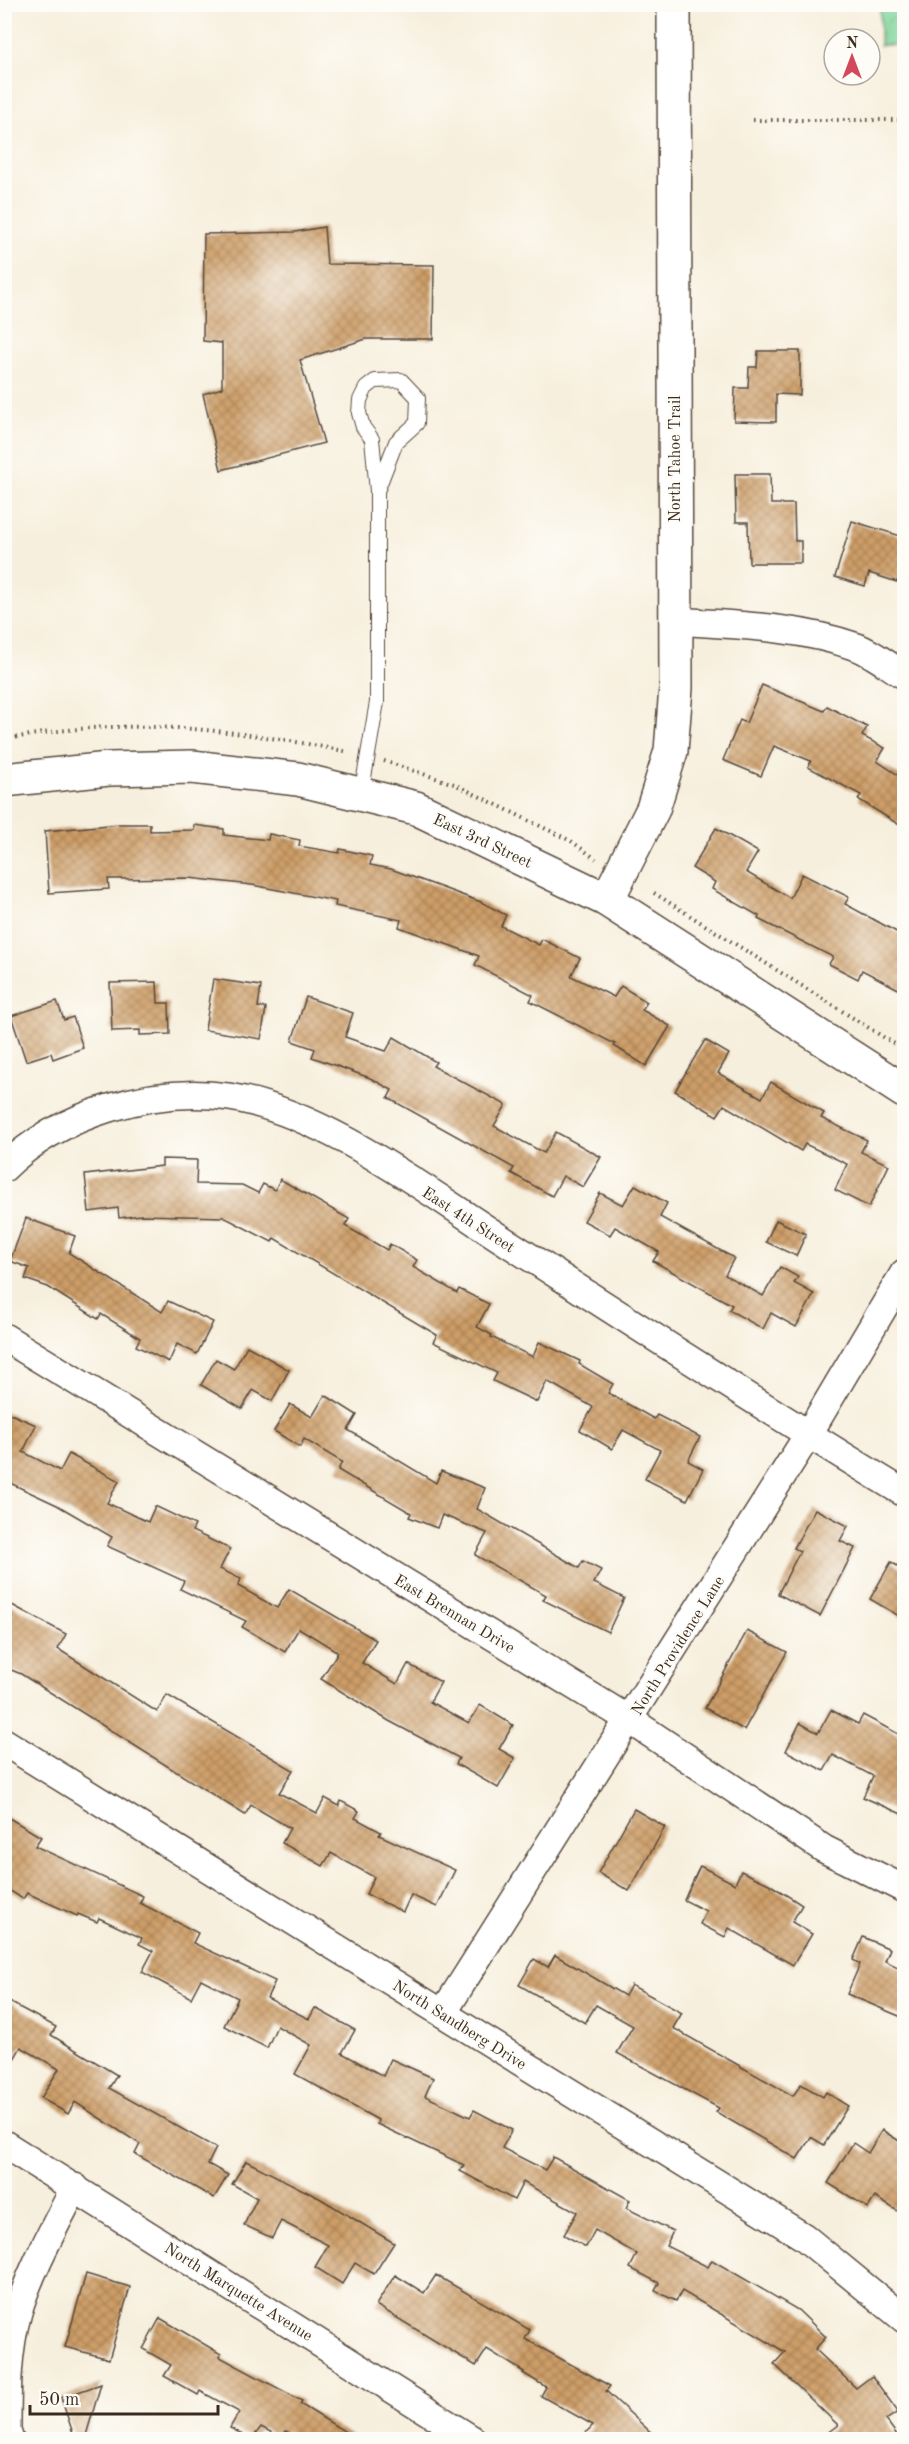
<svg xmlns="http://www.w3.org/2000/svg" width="909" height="2444" font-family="'Old Standard TT',serif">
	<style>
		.park { fill: url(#park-crowns); stroke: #5b7e5c; stroke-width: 1.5 }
		.building { fill: url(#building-cross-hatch) }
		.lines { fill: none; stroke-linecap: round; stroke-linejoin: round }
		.service-casing { stroke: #57483b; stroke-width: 16 }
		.minor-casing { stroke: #57483b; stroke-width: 30 }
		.tertiary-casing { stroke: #57483b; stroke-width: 36 }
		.path { stroke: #57483b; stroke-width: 4; stroke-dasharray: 1.5 4.5; stroke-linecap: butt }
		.service { stroke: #fff; stroke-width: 14 }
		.minor { stroke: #fff; stroke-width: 27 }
		.tertiary { stroke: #fff; stroke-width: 33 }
		.labels { text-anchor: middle; stroke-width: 4.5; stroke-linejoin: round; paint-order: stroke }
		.street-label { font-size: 16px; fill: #3b2a1e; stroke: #fdfcf7 }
	</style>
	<defs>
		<pattern id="park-crowns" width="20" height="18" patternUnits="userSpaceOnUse" patternTransform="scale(1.5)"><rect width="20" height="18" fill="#7bd399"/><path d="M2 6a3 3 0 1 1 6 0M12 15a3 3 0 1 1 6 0" fill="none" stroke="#6bb583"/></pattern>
		<pattern id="building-cross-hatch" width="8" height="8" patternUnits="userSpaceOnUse" patternTransform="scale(1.5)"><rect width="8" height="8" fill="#ce9e67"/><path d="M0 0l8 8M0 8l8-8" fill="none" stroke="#a88154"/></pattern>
	</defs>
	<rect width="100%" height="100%" fill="#fdfcf7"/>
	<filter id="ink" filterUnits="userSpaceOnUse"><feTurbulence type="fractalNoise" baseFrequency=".0167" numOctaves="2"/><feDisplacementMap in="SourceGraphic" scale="12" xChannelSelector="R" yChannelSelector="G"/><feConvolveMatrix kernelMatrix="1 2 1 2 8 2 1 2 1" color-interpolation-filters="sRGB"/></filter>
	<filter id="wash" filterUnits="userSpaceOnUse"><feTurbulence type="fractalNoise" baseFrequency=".008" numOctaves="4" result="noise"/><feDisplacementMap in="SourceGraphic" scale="24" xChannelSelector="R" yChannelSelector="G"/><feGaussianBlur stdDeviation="1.35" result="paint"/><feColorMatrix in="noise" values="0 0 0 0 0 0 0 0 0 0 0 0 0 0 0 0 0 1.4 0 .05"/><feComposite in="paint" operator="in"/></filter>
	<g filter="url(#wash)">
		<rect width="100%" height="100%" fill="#f7efdd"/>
		<rect class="park" x="880" y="5" width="24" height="40"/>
		<g id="blocks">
			<g class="building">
				<polygon points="324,227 327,264 434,265 433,339 366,339 300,360 324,443 221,470 203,394 222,388 222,343 203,341 204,234 295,232"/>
				<polygon points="758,351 800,351 800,395 776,394 776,422 734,421 735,388 748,388 749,367 757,367"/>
				<polygon points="735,474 770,474 771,504 794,504 795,541 801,541 801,563 749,563 748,522 736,522"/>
				<polygon points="852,521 904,537 904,558 897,582 869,573 865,586 835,577"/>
				<polygon points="762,685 824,711 827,706 867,727 862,736 885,748 877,761 904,779 904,828 858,799 861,795 808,767 811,761 774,746 761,776 723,760 740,720 746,723"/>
				<polygon points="120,824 150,824 150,831 194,830 194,825 224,829 224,835 268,840 269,834 300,840 299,846 339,853 340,849 372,856 370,865 391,869 481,902 506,915 501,926 539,945 542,939 580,958 571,976 614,997 621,986 647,1002 642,1010 670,1026 646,1066 614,1046 615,1044 530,1001 533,995 475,965 479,956 399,927 401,920 335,906 336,901 252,885 189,878 108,879 109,889 49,893 45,831"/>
				<polygon points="716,828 758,852 746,872 790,898 802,874 849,897 845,904 904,936 904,992 862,970 858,979 829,964 833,957 758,919 759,916 712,889 715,882 692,868"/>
				<polygon points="213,979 261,986 258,1007 266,1008 261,1039 205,1030"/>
				<polygon points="157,982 158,1003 169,1003 170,1034 140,1035 140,1030 112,1031 110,983"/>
				<polygon points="306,997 353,1013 345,1037 386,1051 394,1037 436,1062 433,1066 506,1105 494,1126 544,1153 556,1132 601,1157 583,1187 563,1176 552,1196 511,1173 514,1168 388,1098 392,1090 370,1078 312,1057 315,1049 292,1041"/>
				<polygon points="57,1001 64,1020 73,1017 83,1048 53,1059 51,1053 26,1061 11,1016"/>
				<polygon points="705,1040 729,1054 718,1073 762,1098 771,1082 824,1113 821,1118 867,1140 861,1152 889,1165 869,1207 835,1190 847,1164 805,1144 801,1151 724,1105 717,1116 675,1091"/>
				<polygon points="162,1159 197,1160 196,1184 242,1185 258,1193 263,1184 275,1190 280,1179 349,1219 345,1226 387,1250 390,1244 417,1260 413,1267 457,1293 459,1289 489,1304 477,1327 492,1335 491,1337 533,1357 539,1342 580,1361 579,1364 613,1384 608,1393 654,1419 657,1415 700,1437 688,1461 703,1469 687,1500 645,1479 660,1450 623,1430 612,1449 580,1430 593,1407 547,1381 537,1402 493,1381 497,1373 433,1342 437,1335 274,1238 272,1242 224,1217 141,1215 119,1218 118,1208 89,1212 85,1175 162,1166"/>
				<polygon points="635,1185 667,1203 660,1217 734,1258 725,1275 763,1296 780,1267 798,1277 794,1283 814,1294 796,1327 771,1313 763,1329 729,1310 732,1305 653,1261 659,1252 615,1227 610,1235 584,1221 600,1193 623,1205"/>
				<polygon points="26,1218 75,1236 69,1253 162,1312 168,1301 213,1322 197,1354 177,1344 169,1362 136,1346 140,1338 101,1314 98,1319 48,1287 25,1279 29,1268 10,1261"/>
				<polygon points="776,1220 806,1234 796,1256 766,1242"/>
				<polygon points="247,1346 289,1370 272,1401 253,1390 242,1409 201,1385 216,1359 234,1369"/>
				<polygon points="325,1395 357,1415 348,1430 436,1483 441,1471 485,1488 477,1509 579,1568 583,1561 601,1570 594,1583 624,1598 608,1632 543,1600 546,1595 475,1555 487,1533 442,1515 437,1528 409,1517 411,1513 338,1470 342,1462 304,1439 300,1447 274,1431 290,1404 312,1417"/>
				<polygon points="4,1411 36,1425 23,1452 60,1471 69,1454 119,1481 107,1503 148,1522 155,1506 195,1525 192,1531 230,1549 220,1569 241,1579 238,1586 277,1608 289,1589 376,1640 362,1663 397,1684 408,1664 441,1682 430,1702 469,1723 480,1705 513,1725 499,1749 515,1758 498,1788 456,1764 459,1758 389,1721 321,1679 338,1652 299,1628 285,1652 242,1627 246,1621 180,1589 184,1581 107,1546 112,1537 57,1505 8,1482 4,1491"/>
				<polygon points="815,1509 848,1526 840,1541 855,1548 820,1616 778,1594 800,1551 794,1548"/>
				<polygon points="891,1562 904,1570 904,1619 870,1599"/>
				<polygon points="12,1605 66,1634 58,1649 157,1712 167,1695 293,1770 279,1793 317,1813 325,1798 339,1806 341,1801 359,1811 355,1818 381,1832 379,1835 455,1870 437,1907 411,1895 403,1912 366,1894 374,1877 331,1853 323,1866 282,1843 290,1828 251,1805 245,1815 21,1674 4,1667 4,1619"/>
				<polygon points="747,1631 787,1652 744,1730 705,1708"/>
				<polygon points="831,1710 858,1724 863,1715 904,1737 904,1815 863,1797 873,1776 833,1755 824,1771 786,1751 800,1723 818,1733"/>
				<polygon points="634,1809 665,1827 629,1891 598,1873"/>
				<polygon points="4,1815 41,1837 35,1846 143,1896 140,1903 198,1933 193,1943 275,1981 267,1998 309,2019 315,2008 355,2030 342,2053 383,2076 391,2059 433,2078 425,2096 470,2117 474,2110 512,2130 502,2148 545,2170 553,2157 630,2200 626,2208 673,2231 666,2246 708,2267 712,2260 798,2310 826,2337 815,2349 856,2388 872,2376 898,2412 886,2420 900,2439 819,2439 838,2425 774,2364 785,2352 682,2291 676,2301 655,2291 659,2283 630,2268 637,2254 595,2230 586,2247 564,2235 577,2212 523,2182 514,2200 460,2171 464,2165 377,2124 378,2120 295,2074 311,2045 277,2026 267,2048 224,2026 238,1998 201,1979 191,1998 142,1972 153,1951 139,1944 142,1938 99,1918 97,1922 78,1914 77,1916 27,1893 23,1899 4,1887"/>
				<polygon points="700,1866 735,1884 741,1871 769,1884 802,1905 792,1922 812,1934 793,1965 729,1928 725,1937 700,1924 706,1911 684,1900"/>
				<polygon points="863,1937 890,1949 885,1961 904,1970 904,2018 847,1994 860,1964 853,1960"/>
				<polygon points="555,1955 625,1996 631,1985 682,2013 673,2028 793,2096 801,2084 823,2097 826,2092 848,2106 824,2145 811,2137 797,2159 716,2112 719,2108 617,2053 633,2026 596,2005 585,2023 519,1985 534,1959 548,1967"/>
				<polygon points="4,1999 56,2027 51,2035 117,2075 109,2088 216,2148 208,2164 228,2175 214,2198 135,2154 140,2144 75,2102 68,2114 41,2098 59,2069 21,2047 4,2076"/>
				<polygon points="882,2130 904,2144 904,2215 875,2197 868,2208 828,2183 853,2143 868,2153"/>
				<polygon points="246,2161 321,2199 394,2243 374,2274 355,2263 342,2284 315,2267 328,2245 281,2221 272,2238 244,2225 257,2198 232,2184"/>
				<polygon points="86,2274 130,2287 109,2359 65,2347"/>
				<polygon points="395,2275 424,2293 436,2275 530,2330 525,2339 610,2386 606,2391 658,2439 580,2439 593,2425 541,2396 546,2387 523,2373 524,2372 487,2349 476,2366 376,2305"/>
				<polygon points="160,2318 221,2354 220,2357 302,2401 300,2404 357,2439 299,2439 286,2431 282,2438 261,2427 252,2439 230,2428 239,2412 200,2391 198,2395 164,2376 171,2365 143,2349"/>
				<polygon points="101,2384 85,2439 75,2439 61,2398"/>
			</g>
		</g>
	</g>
	<g filter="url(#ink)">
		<use href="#blocks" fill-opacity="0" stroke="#57483b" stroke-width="1.5"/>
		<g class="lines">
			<g class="service-casing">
				<polyline id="service" points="361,795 377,702 377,491 372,439 363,427 359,413 360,400 366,388 375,381 401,380 418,398 417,423 396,442 377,491"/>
			</g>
			<g class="minor-casing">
				<g id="minor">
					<path d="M674 621C735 625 798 626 857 647 873 653 889 666 904 675"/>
					<path d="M4 1168C59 1114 153 1086 229 1097 325 1112 429 1193 511 1245 641 1329 772 1413 904 1493"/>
					<polyline points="4,1337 630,1720 824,1849 904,1889"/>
					<polyline points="4,1742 804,2237 904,2319"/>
					<polyline points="443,2013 808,1435 904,1273"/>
					<polyline points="4,2144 473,2440"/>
					<path d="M10 2440 7 2431C7 2391 7 2351 18 2312 30 2271 55 2226 75 2187"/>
				</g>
			</g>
			<g class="tertiary-casing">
				<g id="tertiary">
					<polyline points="4,780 109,769 192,767 298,779 416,808 607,900 904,1091"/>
					<polyline points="607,900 653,809 671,751 676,688 674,4"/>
				</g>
			</g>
			<g class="path">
				<polyline points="753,120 904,120"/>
				<path d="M4 740C119 715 237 729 349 752"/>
				<polyline points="384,761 454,784 571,841 596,859"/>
				<polyline points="654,893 904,1050"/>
			</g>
			<use href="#service" class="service"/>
			<use href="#minor" class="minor"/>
			<use href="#tertiary" class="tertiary"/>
		</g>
	</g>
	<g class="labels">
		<g class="street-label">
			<text transform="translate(674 459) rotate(-90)" y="6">North Tahoe Trail</text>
			<text transform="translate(483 840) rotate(25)" y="6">East 3rd Street</text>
			<text transform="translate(469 1219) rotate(33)" y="6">East 4th Street</text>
			<text transform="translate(455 1613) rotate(31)" y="6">East Brennan Drive</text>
			<text transform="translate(677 1645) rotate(-58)" y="6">North Providence Lane</text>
			<text transform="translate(460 2024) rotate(32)" y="6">North Sandberg Drive</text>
			<text transform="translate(239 2291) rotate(32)" y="6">North Marquette Avenue</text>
		</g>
	</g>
	<rect width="909" height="2444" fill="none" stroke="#fdfcf7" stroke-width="24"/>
	<g transform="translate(852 57)"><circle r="28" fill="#fdfcf7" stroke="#afa8a0" stroke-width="1.5"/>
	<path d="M0-4.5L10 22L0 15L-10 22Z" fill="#d1495b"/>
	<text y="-9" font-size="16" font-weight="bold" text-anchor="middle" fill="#3b2a1e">N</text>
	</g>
	<path d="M30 2405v9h188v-9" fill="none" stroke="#3b2a1e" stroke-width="3"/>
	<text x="39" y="2405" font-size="18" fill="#3b2a1e" stroke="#fdfcf7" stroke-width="4.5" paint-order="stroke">50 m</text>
</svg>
